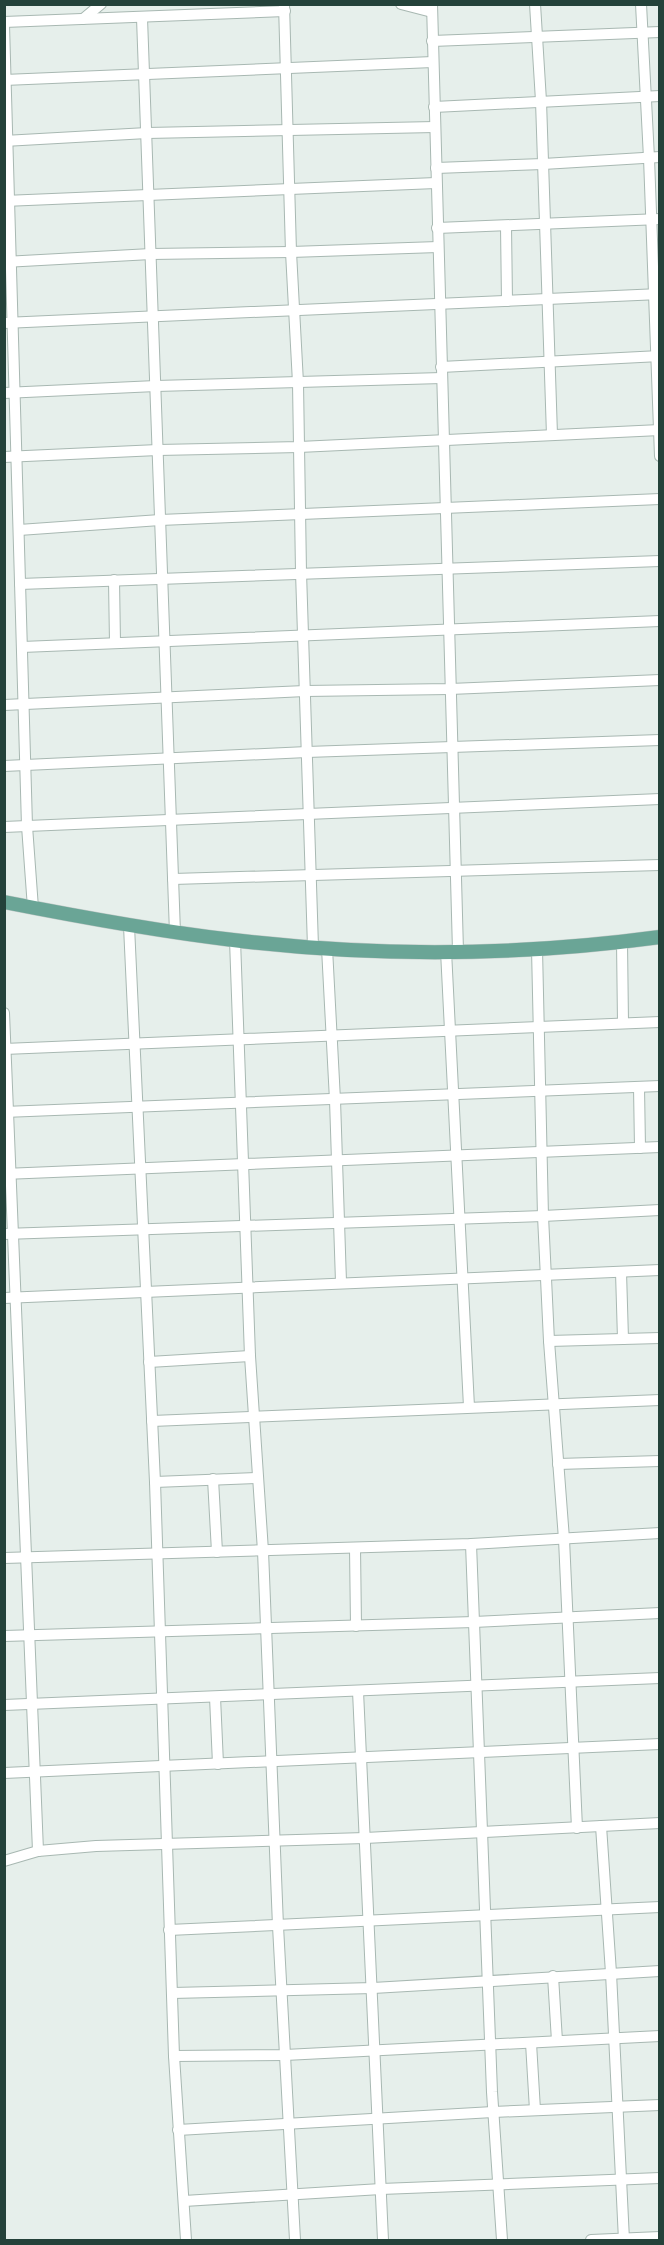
<svg xmlns="http://www.w3.org/2000/svg" width="664" height="2245" font-family="Mulish,sans-serif">
	<style>
		.lines { fill: none; stroke-linecap: round; stroke-linejoin: round }
		.minor-casing { stroke: #a8b8b2; stroke-width: 12 }
		.major-casing { stroke: #c2cac8; stroke-width: 15 }
		.minor { stroke: #fff; stroke-width: 10 }
		.major { stroke: #6aa596; stroke-width: 14 }
	</style>
	<rect width="100%" height="100%" fill="#e6efeb"/>
	<g class="lines">
		<g class="minor-casing">
			<g id="minor">
				<polyline points="284,4 291,252 298,383 301,572 313,947"/>
				<polyline points="401,4 432,12"/>
				<polyline points="432,4 458,951"/>
				<polyline points="535,4 541,101 552,435"/>
				<polyline points="641,4 649,158 660,456"/>
				<polyline points="142,18 175,933"/>
				<polyline points="83,19 101,4"/>
				<polyline points="4,22 285,11"/>
				<polyline points="4,25 27,826 33,908"/>
				<polyline points="432,41 660,32"/>
				<polyline points="4,80 433,62"/>
				<polyline points="434,107 660,96"/>
				<polyline points="4,141 147,133 435,127"/>
				<polyline points="436,168 543,164 660,157"/>
				<polyline points="4,201 436,183"/>
				<polyline points="506,226 507,301"/>
				<polyline points="437,228 660,219"/>
				<polyline points="4,262 151,254 291,252 438,247"/>
				<polyline points="4,323 660,294"/>
				<polyline points="441,367 660,356"/>
				<polyline points="4,393 156,386 442,378"/>
				<polyline points="4,457 158,450 299,447 660,430"/>
				<polyline points="19,530 160,520 660,499"/>
				<polyline points="114,580 115,643"/>
				<polyline points="20,584 660,561"/>
				<polyline points="22,647 660,621"/>
				<polyline points="4,705 305,691 450,689 660,680"/>
				<polyline points="4,766 307,752 660,740"/>
				<polyline points="4,827 660,799"/>
				<polyline points="173,879 660,865"/>
				<polyline points="129,926 155,1482 174,2056 186,2240"/>
				<polyline points="235,940 250,1356 263,1551 278,1926 295,2240"/>
				<polyline points="622,942 623,1023"/>
				<polyline points="327,948 335,1100 341,1282"/>
				<polyline points="537,949 543,1216 549,1341 564,1539 577,1828"/>
				<polyline points="446,951 469,1407"/>
				<polyline points="4,1013 38,1851"/>
				<polyline points="4,1049 660,1022"/>
				<polyline points="639,1087 640,1148"/>
				<polyline points="4,1112 660,1086"/>
				<polyline points="4,1174 660,1147"/>
				<polyline points="4,1234 543,1216 660,1210"/>
				<polyline points="621,1272 623,1339"/>
				<polyline points="4,1298 660,1270"/>
				<polyline points="549,1341 660,1338"/>
				<polyline points="149,1362 250,1356"/>
				<polyline points="152,1421 660,1400"/>
				<polyline points="558,1464 660,1461"/>
				<polyline points="213,1479 217,1552"/>
				<polyline points="155,1482 257,1478"/>
				<polyline points="471,1544 492,2092 502,2240"/>
				<polyline points="355,1548 356,1626"/>
				<polyline points="4,1558 471,1544 660,1533"/>
				<polyline points="4,1636 474,1622 660,1613"/>
				<polyline points="358,1691 383,2240"/>
				<polyline points="215,1697 218,1764"/>
				<polyline points="4,1705 660,1678"/>
				<polyline points="4,1773 660,1744"/>
				<polyline points="601,1826 611,1973 624,2240"/>
				<polyline points="4,1861 38,1851 96,1846 365,1838 660,1823"/>
				<polyline points="169,1930 660,1907"/>
				<polyline points="553,1976 557,2041"/>
				<polyline points="172,1993 373,1988 660,1971"/>
				<polyline points="531,2043 535,2110"/>
				<polyline points="174,2056 285,2055 660,2036"/>
				<polyline points="178,2130 493,2112 660,2105"/>
				<polyline points="184,2201 381,2189 660,2178"/>
				<polyline points="591,2240 660,2237"/>
			</g>
		</g>
		<g class="major-casing">
			<path id="major" d="M4 902C80 917 156 931 233 940 374 957 519 956 660 937"/>
		</g>
		<use href="#minor" class="minor"/>
		<use href="#major" class="major"/>
	</g>
	<rect width="664" height="2245" fill="none" stroke="#24423a" stroke-width="12"/>
</svg>
